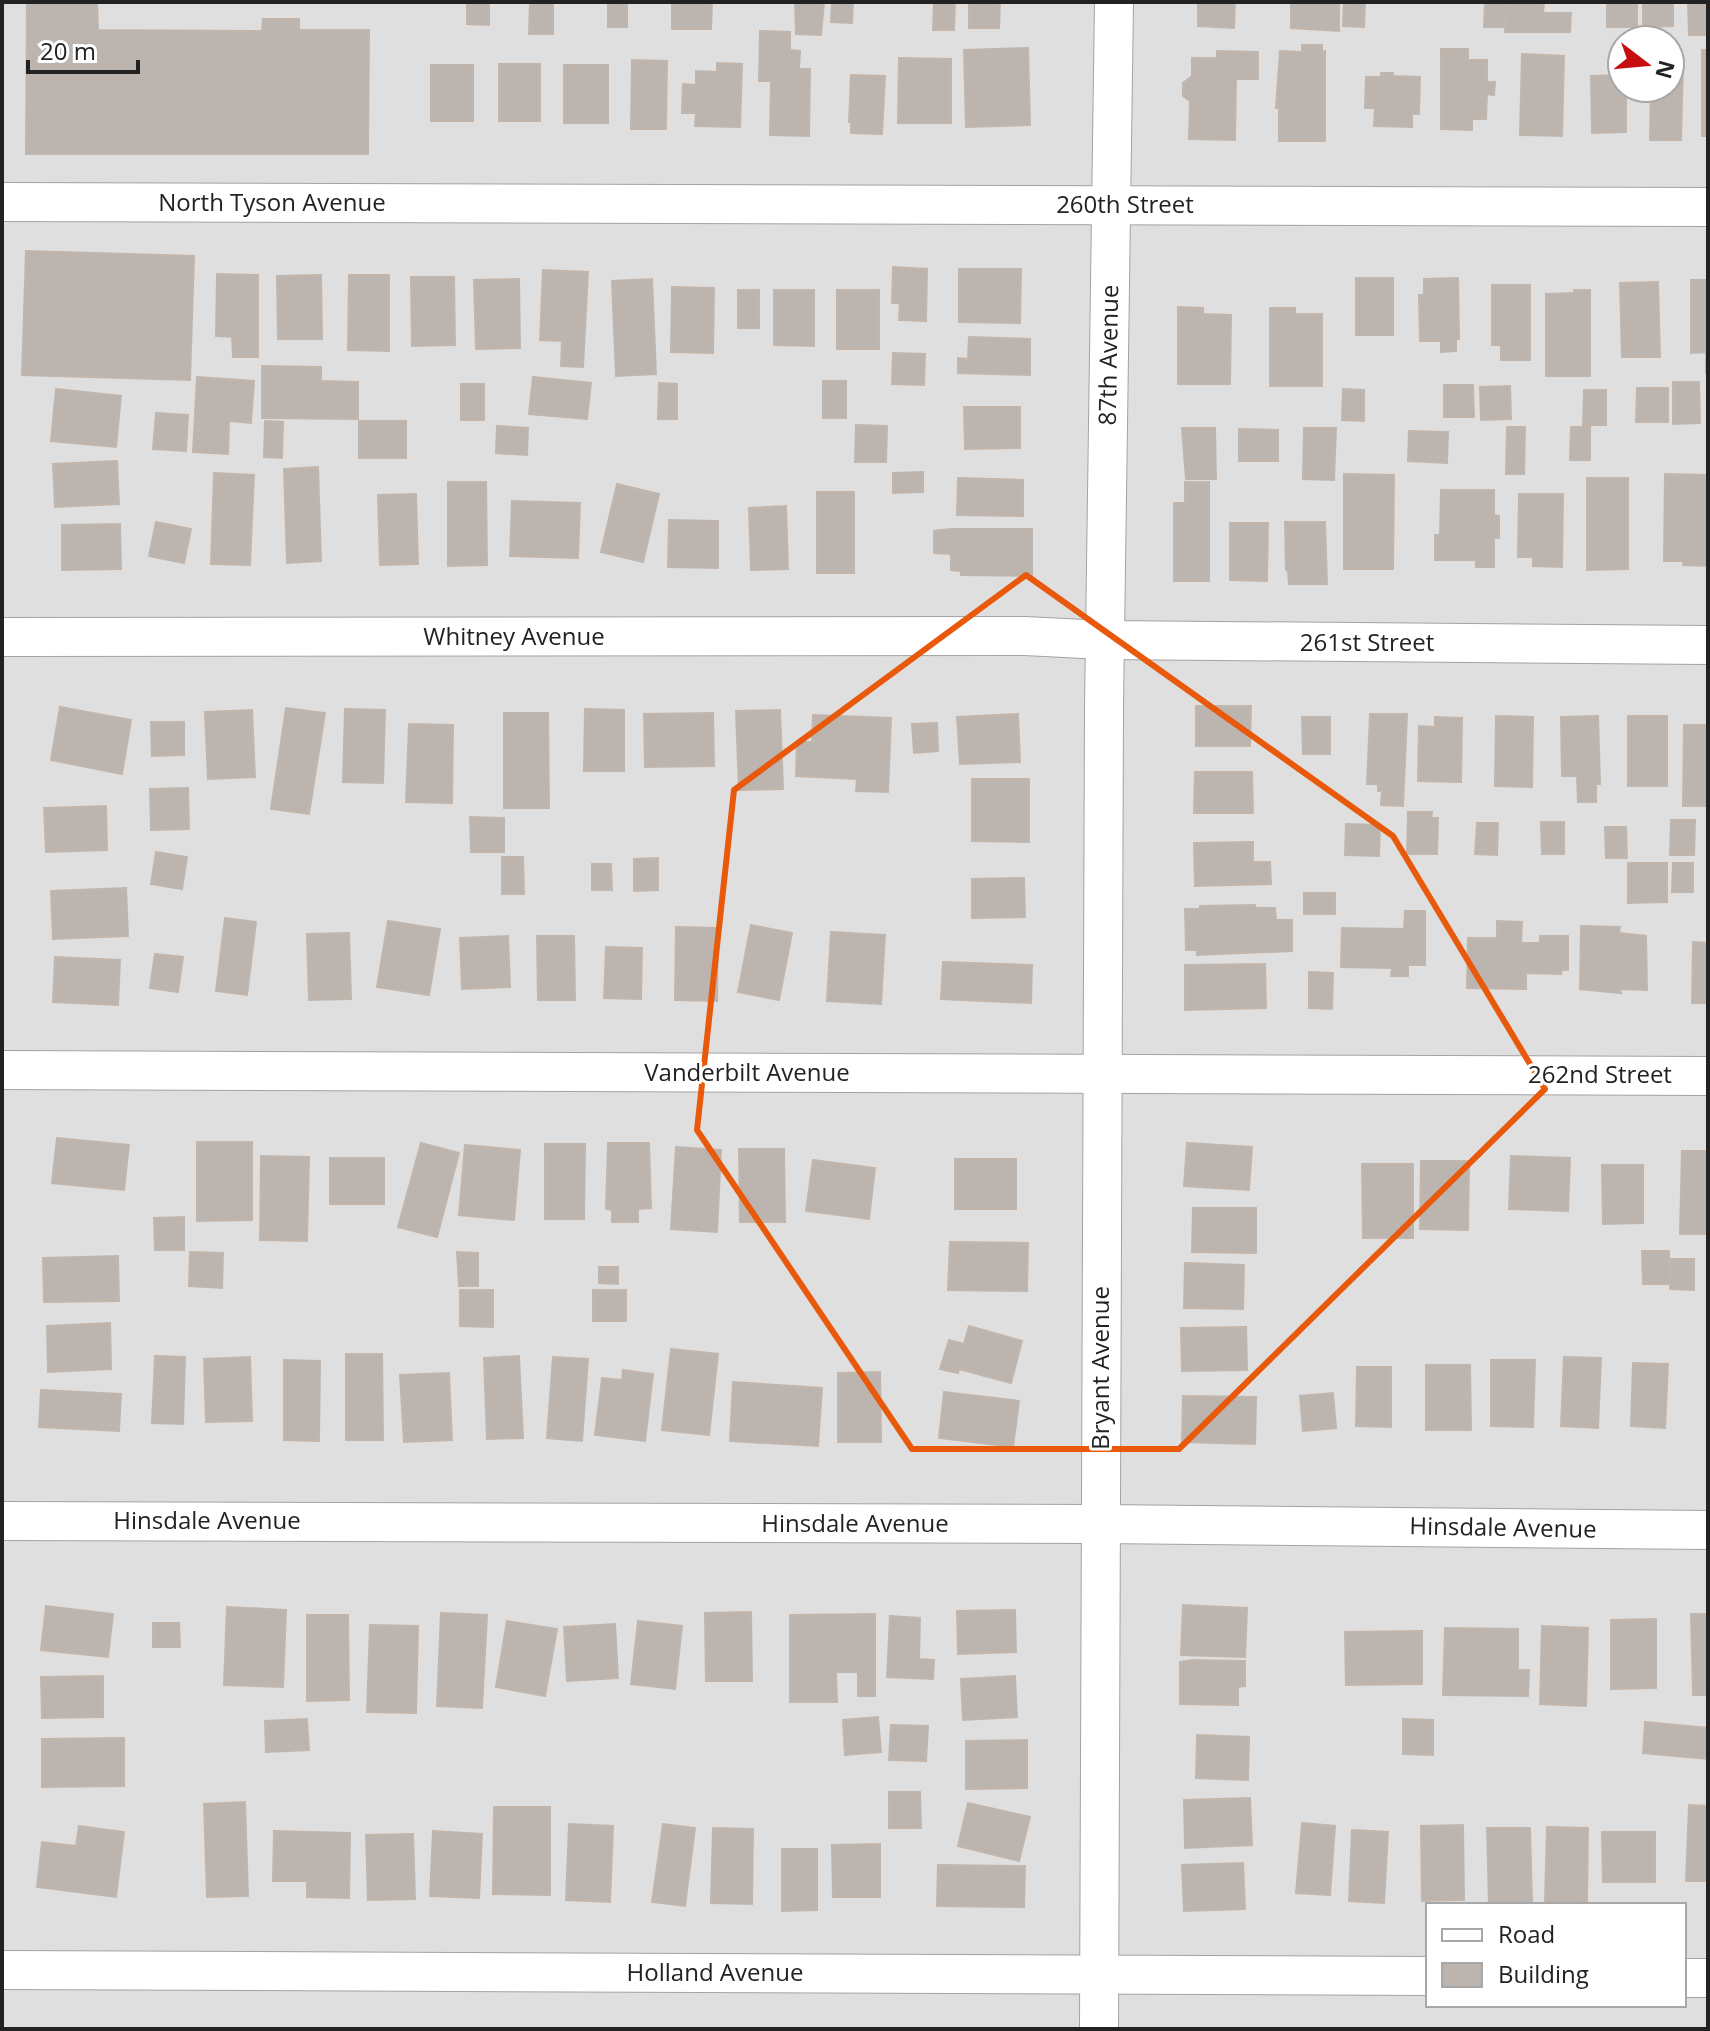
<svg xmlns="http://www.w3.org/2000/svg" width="1710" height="2031" font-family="'Open Sans',sans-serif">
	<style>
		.residential { fill: #e0dfdf; fill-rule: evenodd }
		.building { fill: #bbb4af; stroke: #c2b6ac; stroke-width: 2 }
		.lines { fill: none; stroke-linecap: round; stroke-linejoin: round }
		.minor-casing { stroke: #a3a3a3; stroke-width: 40 }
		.minor { stroke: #fff; stroke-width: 38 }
		.marked { fill: none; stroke: #e8590c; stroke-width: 6; stroke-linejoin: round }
		.labels { text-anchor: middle; stroke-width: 6; stroke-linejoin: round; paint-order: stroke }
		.street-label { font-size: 24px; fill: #222; stroke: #fff }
	</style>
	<rect width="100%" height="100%" fill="#f1eee9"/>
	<path class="residential" d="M2 2H1708V2029H2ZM1622 40H1670V88H1622ZM1428 1905H1684V2005H1428Z"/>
	<g class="building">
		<polygon points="27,2 97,2 98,30 262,31 263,19 299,19 299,30 369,30 368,154 26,154"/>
		<polygon points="467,2 489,2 489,25 467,24"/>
		<polygon points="530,2 553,2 553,34 529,34"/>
		<rect x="608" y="2" width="19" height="25"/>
		<polygon points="672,2 712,2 711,29 672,29"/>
		<polygon points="795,2 824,2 821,35 796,34"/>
		<polygon points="832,2 853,2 852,23 831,22"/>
		<polygon points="934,2 955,2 954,30 933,30"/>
		<polygon points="969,2 1000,2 999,28 969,28"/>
		<polygon points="1198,2 1235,2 1234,28 1198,26"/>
		<polygon points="1291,2 1339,2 1339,31 1291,28"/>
		<polygon points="1344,2 1365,2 1364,27 1343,26"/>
		<polygon points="1485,2 1506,2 1505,27 1484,27"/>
		<polygon points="1506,2 1544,2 1543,13 1571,13 1570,32 1505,32"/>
		<rect x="1607" y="2" width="30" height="25"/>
		<polygon points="1643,2 1673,2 1673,26 1643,27"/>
		<polygon points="1688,2 1708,2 1708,35 1689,35"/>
		<polygon points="760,31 790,32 790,50 800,51 799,69 810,69 809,136 770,135 771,81 759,81"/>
		<polygon points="1302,45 1322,45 1322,52 1325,51 1325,141 1279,141 1279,108 1276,108 1280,51 1302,52"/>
		<polygon points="1028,48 1030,125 966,127 964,50"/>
		<polygon points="1441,49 1468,49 1468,60 1487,60 1487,82 1495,82 1494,95 1487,94 1486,119 1472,119 1472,130 1441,129"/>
		<rect x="1702" y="50" width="6" height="86"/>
		<polygon points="1217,51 1258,52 1258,79 1236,79 1235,140 1189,139 1190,101 1183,96 1183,83 1192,76 1192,58 1217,58"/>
		<polygon points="1522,54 1564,56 1562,136 1520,135"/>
		<polygon points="899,58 951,59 951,123 898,123"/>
		<polygon points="632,60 667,61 666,129 631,129"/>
		<polygon points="717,63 742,64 740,127 695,126 696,113 682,113 683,84 696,85 696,71 717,72"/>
		<polygon points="1670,63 1683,63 1681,140 1650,140 1651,88 1670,88"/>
		<rect x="499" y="64" width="41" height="57"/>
		<rect x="431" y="65" width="42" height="56"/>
		<rect x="564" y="65" width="44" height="58"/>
		<polygon points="1381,73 1393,73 1393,76 1420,77 1419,114 1412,114 1412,127 1374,126 1375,108 1365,108 1366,77 1381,77"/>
		<polygon points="851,75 885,76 882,134 851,133 851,122 849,122"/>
		<polygon points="1622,75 1622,88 1626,88 1626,132 1592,133 1591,76"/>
		<polygon points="26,251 194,256 190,380 22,375"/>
		<polygon points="893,267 927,269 926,321 899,320 900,303 892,303"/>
		<polygon points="959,269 1021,269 1020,323 959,322"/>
		<polygon points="543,270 588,272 583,367 561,366 562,341 540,340"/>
		<polygon points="217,274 258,275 258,357 233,357 232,337 216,336"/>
		<polygon points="321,275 322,339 278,339 277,276"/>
		<polygon points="349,275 389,275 389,351 348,350"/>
		<polygon points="411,277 454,277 455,345 412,346"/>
		<rect x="1356" y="278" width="37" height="57"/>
		<polygon points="1458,278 1459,339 1456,339 1456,351 1441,352 1441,341 1420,341 1419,295 1424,295 1424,279"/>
		<polygon points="519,279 520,348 476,349 474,280"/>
		<polygon points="652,279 656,374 616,376 612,281"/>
		<polygon points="1691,280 1708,280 1708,373 1706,373 1706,352 1691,353"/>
		<polygon points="1658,282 1660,357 1622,357 1620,283"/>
		<polygon points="1492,285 1530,285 1530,360 1501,360 1501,345 1492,345"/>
		<polygon points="672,287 714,288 713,353 671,352"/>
		<rect x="738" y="290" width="21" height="38"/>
		<polygon points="774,290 814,290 814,346 774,345"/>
		<rect x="837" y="290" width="42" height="59"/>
		<polygon points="1574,290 1590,290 1590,376 1546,376 1546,294 1574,293"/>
		<polygon points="1178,307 1203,308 1203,314 1231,315 1230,384 1178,384"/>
		<polygon points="1270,308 1295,308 1295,314 1322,314 1322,386 1270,386"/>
		<polygon points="969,337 1030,339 1030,375 958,373 958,358 968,359"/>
		<polygon points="893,353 925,354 924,385 892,384"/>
		<polygon points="262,366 321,367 321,381 358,382 358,419 262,418"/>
		<polygon points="197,377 254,381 251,423 229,421 228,454 193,452"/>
		<polygon points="533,377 591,383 587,419 529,414"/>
		<rect x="823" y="381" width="23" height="37"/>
		<polygon points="1673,382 1699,382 1700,423 1673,424"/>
		<polygon points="659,383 677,384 677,419 658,419"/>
		<rect x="461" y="384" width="23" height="36"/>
		<polygon points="1444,385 1473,385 1474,417 1444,417"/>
		<polygon points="1510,386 1511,419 1481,420 1480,387"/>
		<polygon points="1637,388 1668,388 1668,422 1636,422"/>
		<polygon points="56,389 121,396 116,447 51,441"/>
		<polygon points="1343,389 1364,390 1364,421 1342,420"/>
		<polygon points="1584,390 1606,390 1606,425 1583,425"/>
		<polygon points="964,407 1020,407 1020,448 965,449"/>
		<polygon points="156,413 188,415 186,451 153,449"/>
		<polygon points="265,421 283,422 282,458 264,457"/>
		<rect x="359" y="421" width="47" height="37"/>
		<polygon points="856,425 887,426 886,462 855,462"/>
		<polygon points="497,426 528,428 527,455 496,453"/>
		<polygon points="1507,427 1525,427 1524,474 1506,474"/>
		<polygon points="1571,427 1590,427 1590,460 1570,460"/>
		<polygon points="1182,428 1215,428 1216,479 1186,479"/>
		<polygon points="1304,428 1336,428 1334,480 1303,479"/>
		<polygon points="1239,429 1278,430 1278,461 1239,461"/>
		<polygon points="1409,431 1448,432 1447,463 1408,461"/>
		<polygon points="117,461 119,504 55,507 53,464"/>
		<polygon points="318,467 321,561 287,563 284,469"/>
		<polygon points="923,472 923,492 893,493 893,473"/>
		<polygon points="214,473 254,475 250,565 211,564"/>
		<polygon points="1344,474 1394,475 1393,569 1344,569"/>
		<polygon points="1665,474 1708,475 1708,566 1683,565 1684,561 1664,561"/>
		<polygon points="958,478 1023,480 1023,516 957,515"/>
		<polygon points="1587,478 1628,478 1628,569 1587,570"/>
		<polygon points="448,482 486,482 487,565 448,566"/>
		<polygon points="1185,482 1209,482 1209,581 1174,581 1174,503 1185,503"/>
		<polygon points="617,484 659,494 643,562 601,552"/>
		<polygon points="1441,490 1494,490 1494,515 1499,516 1499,538 1494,538 1494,567 1476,567 1476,560 1435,560 1435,535 1440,535"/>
		<rect x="817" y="492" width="37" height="81"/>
		<polygon points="416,494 418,564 380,565 378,495"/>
		<polygon points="1519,494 1563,494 1562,567 1533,566 1533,557 1518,557"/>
		<polygon points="512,501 580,503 578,558 510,556"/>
		<polygon points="786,506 788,569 751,570 749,508"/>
		<polygon points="669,520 718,521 718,568 668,567"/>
		<polygon points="156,522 191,529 184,563 149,556"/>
		<polygon points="1285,522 1325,522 1327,584 1289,584 1288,571 1286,570"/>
		<polygon points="1230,523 1268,523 1267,581 1230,580"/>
		<polygon points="120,524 121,569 62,570 62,525"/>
		<polygon points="951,529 1032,529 1032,576 961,575 961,571 951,570 951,554 934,553 934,531"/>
		<polygon points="1196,706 1251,706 1250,746 1196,746"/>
		<polygon points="60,707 131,720 122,774 51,760"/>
		<polygon points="286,708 325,713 309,814 271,809"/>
		<polygon points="345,709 385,710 383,783 343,782"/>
		<polygon points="585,709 624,710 624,771 584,771"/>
		<polygon points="252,710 255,777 208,779 205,712"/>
		<polygon points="780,710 783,789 739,790 736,711"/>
		<polygon points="504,713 548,713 549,808 504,808"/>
		<polygon points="713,713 714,766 645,767 644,714"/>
		<polygon points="1018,714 1020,762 960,764 957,717"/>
		<polygon points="1370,714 1407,714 1403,806 1381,805 1382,791 1378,791 1378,784 1367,784"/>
		<polygon points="813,715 891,718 888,792 856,791 857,779 796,776 797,742 812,742"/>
		<polygon points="1496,716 1533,717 1532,787 1495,786"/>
		<polygon points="1598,716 1600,784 1596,784 1596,802 1578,802 1577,776 1562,776 1561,717"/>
		<rect x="1628" y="716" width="39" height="70"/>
		<polygon points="1302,717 1330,717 1330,754 1303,754"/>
		<polygon points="1435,717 1462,718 1461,782 1418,781 1419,726 1435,727"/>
		<polygon points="151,722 184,722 184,755 152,756"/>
		<polygon points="937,723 938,751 914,753 912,724"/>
		<polygon points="409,724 453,725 452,803 406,802"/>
		<polygon points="1684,725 1708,725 1708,806 1683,806"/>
		<polygon points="1195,772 1252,772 1253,813 1194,813"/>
		<polygon points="972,779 1029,779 1029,842 972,841"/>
		<polygon points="188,788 189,829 151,830 150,789"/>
		<polygon points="106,806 107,850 46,852 44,808"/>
		<polygon points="1408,812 1432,812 1431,818 1438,818 1437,854 1407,854"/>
		<polygon points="470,817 504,818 504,852 471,852"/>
		<polygon points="1671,820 1695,820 1694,855 1670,855"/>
		<polygon points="1541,822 1564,822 1564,854 1542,854"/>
		<polygon points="1477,823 1498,823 1497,855 1475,854"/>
		<polygon points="1346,824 1380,825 1379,856 1345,855"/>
		<polygon points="1605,827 1626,827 1627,858 1606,858"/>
		<polygon points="1253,842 1253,862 1270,862 1271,884 1195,886 1194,843"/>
		<polygon points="156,852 187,857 182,889 151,884"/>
		<polygon points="502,857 523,857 524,894 502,894"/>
		<polygon points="658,858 658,890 634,891 634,859"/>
		<polygon points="1628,863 1667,863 1667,902 1628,903"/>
		<polygon points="1673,863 1693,863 1693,892 1672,892"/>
		<polygon points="592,864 611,864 612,890 592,890"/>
		<polygon points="1024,878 1025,917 972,918 972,879"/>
		<polygon points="126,888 128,936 53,939 51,891"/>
		<rect x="1304" y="893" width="31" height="21"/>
		<polygon points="1255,905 1256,908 1275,908 1276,920 1292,920 1292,951 1197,955 1197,950 1186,950 1185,909 1200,909 1200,906"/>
		<polygon points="1405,911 1425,911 1425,965 1408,965 1408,976 1391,976 1392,968 1341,967 1342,928 1404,929"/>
		<polygon points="225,918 256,922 247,995 216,991"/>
		<polygon points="388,921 440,929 429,995 377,987"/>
		<polygon points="1497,921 1522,922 1521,943 1540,943 1540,936 1568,936 1568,970 1562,970 1561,974 1526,973 1526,989 1467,988 1468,938 1497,938"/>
		<polygon points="751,925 792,933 779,1000 738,992"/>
		<polygon points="1581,926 1620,927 1619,933 1646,936 1647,990 1620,989 1621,993 1580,989"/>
		<polygon points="676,927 718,928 717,1001 675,1000"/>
		<polygon points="831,932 885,935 881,1004 827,1001"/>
		<polygon points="349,933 351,999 309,1000 307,934"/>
		<polygon points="508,936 510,987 462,989 460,938"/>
		<polygon points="537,936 574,936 575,1000 538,1000"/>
		<polygon points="1693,942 1708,943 1708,1003 1692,1003"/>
		<polygon points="606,947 642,948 641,999 604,998"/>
		<polygon points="155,954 183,957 178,992 150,988"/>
		<polygon points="55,957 120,960 118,1005 53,1002"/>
		<polygon points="943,962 1032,965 1031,1003 941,999"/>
		<polygon points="1265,964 1266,1008 1185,1010 1185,965"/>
		<polygon points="1309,972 1333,973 1332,1009 1309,1008"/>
		<polygon points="57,1138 129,1145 124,1190 52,1183"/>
		<polygon points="197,1142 252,1142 252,1220 197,1221"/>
		<polygon points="421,1143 459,1153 437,1237 398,1227"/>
		<polygon points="608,1143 649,1143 651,1208 638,1209 638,1222 612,1222 612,1210 606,1209"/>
		<polygon points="1187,1143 1252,1147 1249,1190 1184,1186"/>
		<polygon points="545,1144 585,1144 584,1219 545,1219"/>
		<polygon points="465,1145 520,1150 514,1220 459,1215"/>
		<polygon points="676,1147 721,1150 717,1232 671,1229"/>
		<polygon points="739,1149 784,1149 785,1222 740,1222"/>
		<polygon points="1682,1151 1708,1151 1708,1234 1680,1234"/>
		<polygon points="261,1156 309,1157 307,1241 260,1240"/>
		<polygon points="1511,1156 1570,1158 1568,1211 1509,1209"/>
		<rect x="330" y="1158" width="54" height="46"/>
		<rect x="955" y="1159" width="61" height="50"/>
		<polygon points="813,1160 875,1168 869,1219 806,1211"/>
		<polygon points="1421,1161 1469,1161 1468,1230 1420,1229"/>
		<polygon points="1362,1164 1413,1164 1413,1238 1363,1238"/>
		<polygon points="1602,1165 1643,1165 1643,1223 1603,1224"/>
		<polygon points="1193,1208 1256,1208 1256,1253 1192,1252"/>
		<polygon points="184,1217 184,1250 155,1250 154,1218"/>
		<polygon points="950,1242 1028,1243 1027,1291 948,1290"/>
		<polygon points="1642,1251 1669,1251 1669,1284 1643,1284"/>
		<polygon points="190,1252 223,1253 222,1288 189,1286"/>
		<polygon points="457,1252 478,1253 478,1286 459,1286"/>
		<polygon points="118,1256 119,1301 44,1302 43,1258"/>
		<polygon points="1671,1259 1694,1259 1694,1290 1670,1289"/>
		<polygon points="1185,1263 1244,1265 1243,1309 1184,1308"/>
		<polygon points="599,1267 618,1267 618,1284 599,1283"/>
		<polygon points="460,1290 493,1290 493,1327 460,1326"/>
		<rect x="593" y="1290" width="33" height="31"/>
		<polygon points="110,1323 111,1369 48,1372 47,1326"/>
		<polygon points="969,1326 1022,1341 1011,1383 959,1369 958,1373 940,1369 949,1340 964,1344"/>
		<polygon points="1246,1327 1247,1370 1182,1371 1181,1328"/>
		<polygon points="671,1349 718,1354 709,1435 662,1430"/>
		<polygon points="346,1354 382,1354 383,1440 346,1440"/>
		<polygon points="155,1356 185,1357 183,1424 152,1423"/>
		<polygon points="519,1356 523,1438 487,1439 484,1358"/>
		<polygon points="250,1357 252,1421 206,1422 204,1359"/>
		<polygon points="553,1357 588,1359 582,1441 547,1438"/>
		<polygon points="1564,1357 1601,1358 1598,1428 1561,1426"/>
		<polygon points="284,1360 320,1361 319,1441 284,1440"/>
		<polygon points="1491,1360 1535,1360 1533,1427 1491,1426"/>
		<polygon points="1633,1363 1668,1364 1665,1428 1631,1426"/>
		<polygon points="1426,1365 1470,1365 1471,1430 1426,1430"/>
		<polygon points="1357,1367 1391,1367 1391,1427 1356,1426"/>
		<polygon points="623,1370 653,1374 645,1441 595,1435 602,1378 622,1380"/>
		<polygon points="880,1372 881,1442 838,1442 838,1373"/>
		<polygon points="449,1373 452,1440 404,1442 400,1375"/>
		<polygon points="733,1382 822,1388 818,1446 730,1441"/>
		<polygon points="41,1390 121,1394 119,1431 39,1427"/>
		<polygon points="944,1392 1019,1401 1013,1447 939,1438"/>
		<polygon points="1333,1393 1336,1428 1303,1431 1300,1396"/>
		<polygon points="1183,1396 1256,1397 1255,1444 1182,1442"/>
		<polygon points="1183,1605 1247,1608 1245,1657 1181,1655"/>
		<polygon points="46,1606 113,1614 108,1657 41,1650"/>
		<polygon points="227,1607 286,1610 283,1687 224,1685"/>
		<polygon points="1015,1610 1016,1652 958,1654 957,1611"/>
		<polygon points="751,1612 752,1681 706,1681 705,1613"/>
		<polygon points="441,1613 487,1615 482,1708 437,1706"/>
		<polygon points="875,1614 875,1696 858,1696 858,1672 836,1672 837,1702 790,1702 790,1615"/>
		<polygon points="1691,1614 1708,1614 1708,1695 1693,1695"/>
		<polygon points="307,1615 348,1615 349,1700 307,1701"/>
		<polygon points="890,1616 920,1618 919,1659 934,1660 933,1679 887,1677"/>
		<polygon points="1656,1619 1656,1688 1611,1689 1611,1620"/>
		<polygon points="507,1621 557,1629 545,1696 496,1687"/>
		<polygon points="638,1621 682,1626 675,1689 631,1684"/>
		<polygon points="153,1623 179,1623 180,1647 153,1647"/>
		<polygon points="615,1624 618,1678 567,1681 564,1627"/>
		<polygon points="370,1625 418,1626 416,1713 367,1712"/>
		<polygon points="1542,1626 1588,1628 1586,1706 1540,1704"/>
		<polygon points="1445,1628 1518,1629 1518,1670 1529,1670 1528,1696 1443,1695"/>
		<polygon points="1422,1631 1422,1684 1346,1685 1345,1632"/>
		<polygon points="1192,1660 1245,1661 1245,1686 1238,1687 1238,1705 1180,1704 1180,1662"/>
		<polygon points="103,1676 103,1717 42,1718 41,1677"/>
		<polygon points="1015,1676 1017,1717 963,1720 961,1679"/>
		<polygon points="878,1717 881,1752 845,1755 843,1720"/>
		<polygon points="307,1719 309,1750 266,1752 265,1721"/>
		<polygon points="1403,1719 1433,1720 1433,1755 1403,1754"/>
		<polygon points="1645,1722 1708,1728 1708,1759 1643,1753"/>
		<polygon points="891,1725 928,1726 926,1761 889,1760"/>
		<polygon points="1197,1735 1249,1737 1248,1780 1196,1778"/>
		<polygon points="124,1738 124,1786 42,1787 42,1739"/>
		<polygon points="1027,1740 1027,1788 966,1789 966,1741"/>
		<polygon points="889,1792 920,1792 921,1828 889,1828"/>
		<polygon points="1250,1798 1252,1845 1185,1848 1184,1800"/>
		<polygon points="245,1802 248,1896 207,1897 204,1804"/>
		<polygon points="968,1803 1030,1817 1019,1861 958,1846"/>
		<polygon points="1689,1805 1708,1806 1708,1881 1686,1881"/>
		<polygon points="494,1807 550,1807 550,1895 493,1894"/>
		<polygon points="1302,1823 1335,1826 1330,1895 1296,1893"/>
		<polygon points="569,1824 613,1826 610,1902 566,1900"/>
		<polygon points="663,1824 695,1828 685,1906 652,1902"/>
		<polygon points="1463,1825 1464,1900 1422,1901 1421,1826"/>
		<polygon points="79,1826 124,1832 116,1897 37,1887 42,1842 76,1846"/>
		<polygon points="1547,1827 1588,1828 1587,1903 1545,1902"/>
		<polygon points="713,1828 753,1829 752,1904 711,1903"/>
		<polygon points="1487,1828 1530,1828 1532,1903 1489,1904"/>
		<polygon points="1352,1830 1388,1832 1384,1903 1349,1901"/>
		<polygon points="274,1831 350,1833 349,1898 307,1897 307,1881 273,1881"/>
		<polygon points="433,1831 482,1834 479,1898 430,1896"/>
		<polygon points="1602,1832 1655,1832 1655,1882 1603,1882"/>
		<polygon points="413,1834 415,1899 368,1900 366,1835"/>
		<polygon points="880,1844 880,1897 833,1897 832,1845"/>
		<polygon points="782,1849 817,1849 817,1910 782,1911"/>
		<polygon points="1243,1863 1245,1909 1184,1911 1182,1865"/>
		<polygon points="938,1865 1025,1866 1024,1907 937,1906"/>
	</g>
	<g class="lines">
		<g class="minor-casing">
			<g id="minor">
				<polyline points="2,202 1708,207"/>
				<polyline points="2,637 1025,636 1104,640 1708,645"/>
				<polyline points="2,1070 1708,1076"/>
				<polyline points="2,1521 1100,1524 1708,1530"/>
				<polyline points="2,1970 1428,1976"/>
				<polyline points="1684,1978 1708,1978"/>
				<polyline points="1099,2029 1104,707 1114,2"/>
			</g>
		</g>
		<use href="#minor" class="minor"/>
	</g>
	<path class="marked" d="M1026 575 1393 836 1545 1089 1179 1449H912L697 1130 734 790Z"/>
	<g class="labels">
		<g class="street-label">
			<text x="272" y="211">North Tyson Avenue</text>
			<text x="1125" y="213">260th Street</text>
			<text transform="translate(1109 355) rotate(-89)" y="8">87th Avenue</text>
			<text x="514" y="645">Whitney Avenue</text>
			<text x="1367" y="651">261st Street</text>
			<text x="747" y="1081">Vanderbilt Avenue</text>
			<text x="1600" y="1083">262nd Street</text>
			<text transform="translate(1101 1368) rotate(-90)" y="8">Bryant Avenue</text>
			<text x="207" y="1529">Hinsdale Avenue</text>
			<text x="855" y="1532">Hinsdale Avenue</text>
			<text transform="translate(1503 1528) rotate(1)" y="8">Hinsdale Avenue</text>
			<text x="715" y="1981">Holland Avenue</text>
		</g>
	</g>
	<rect width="1710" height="2031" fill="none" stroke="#222222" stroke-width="8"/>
	<rect x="1426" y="1903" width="260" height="104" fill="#ffffff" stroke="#a7a7a7" stroke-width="2"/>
	<rect x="1442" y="1929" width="40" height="12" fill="#ffffff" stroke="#a7a7a7" stroke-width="2"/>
	<text x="1498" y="1943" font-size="24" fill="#222222">Road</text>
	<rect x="1442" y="1963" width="40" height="24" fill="#bbb4af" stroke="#a7a7a7" stroke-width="2"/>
	<text x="1498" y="1983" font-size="24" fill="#222222">Building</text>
	<g transform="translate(1646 64) rotate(106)"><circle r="38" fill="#ffffff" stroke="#a7a7a7" stroke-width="2"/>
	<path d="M0-6L14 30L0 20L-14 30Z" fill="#c70d0f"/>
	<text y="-12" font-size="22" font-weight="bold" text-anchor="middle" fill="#222222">N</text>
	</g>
	<path d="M28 60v12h110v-12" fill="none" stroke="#222222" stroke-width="4"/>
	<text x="40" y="60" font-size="24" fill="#222222" stroke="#ffffff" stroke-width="6" paint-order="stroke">20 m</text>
</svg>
